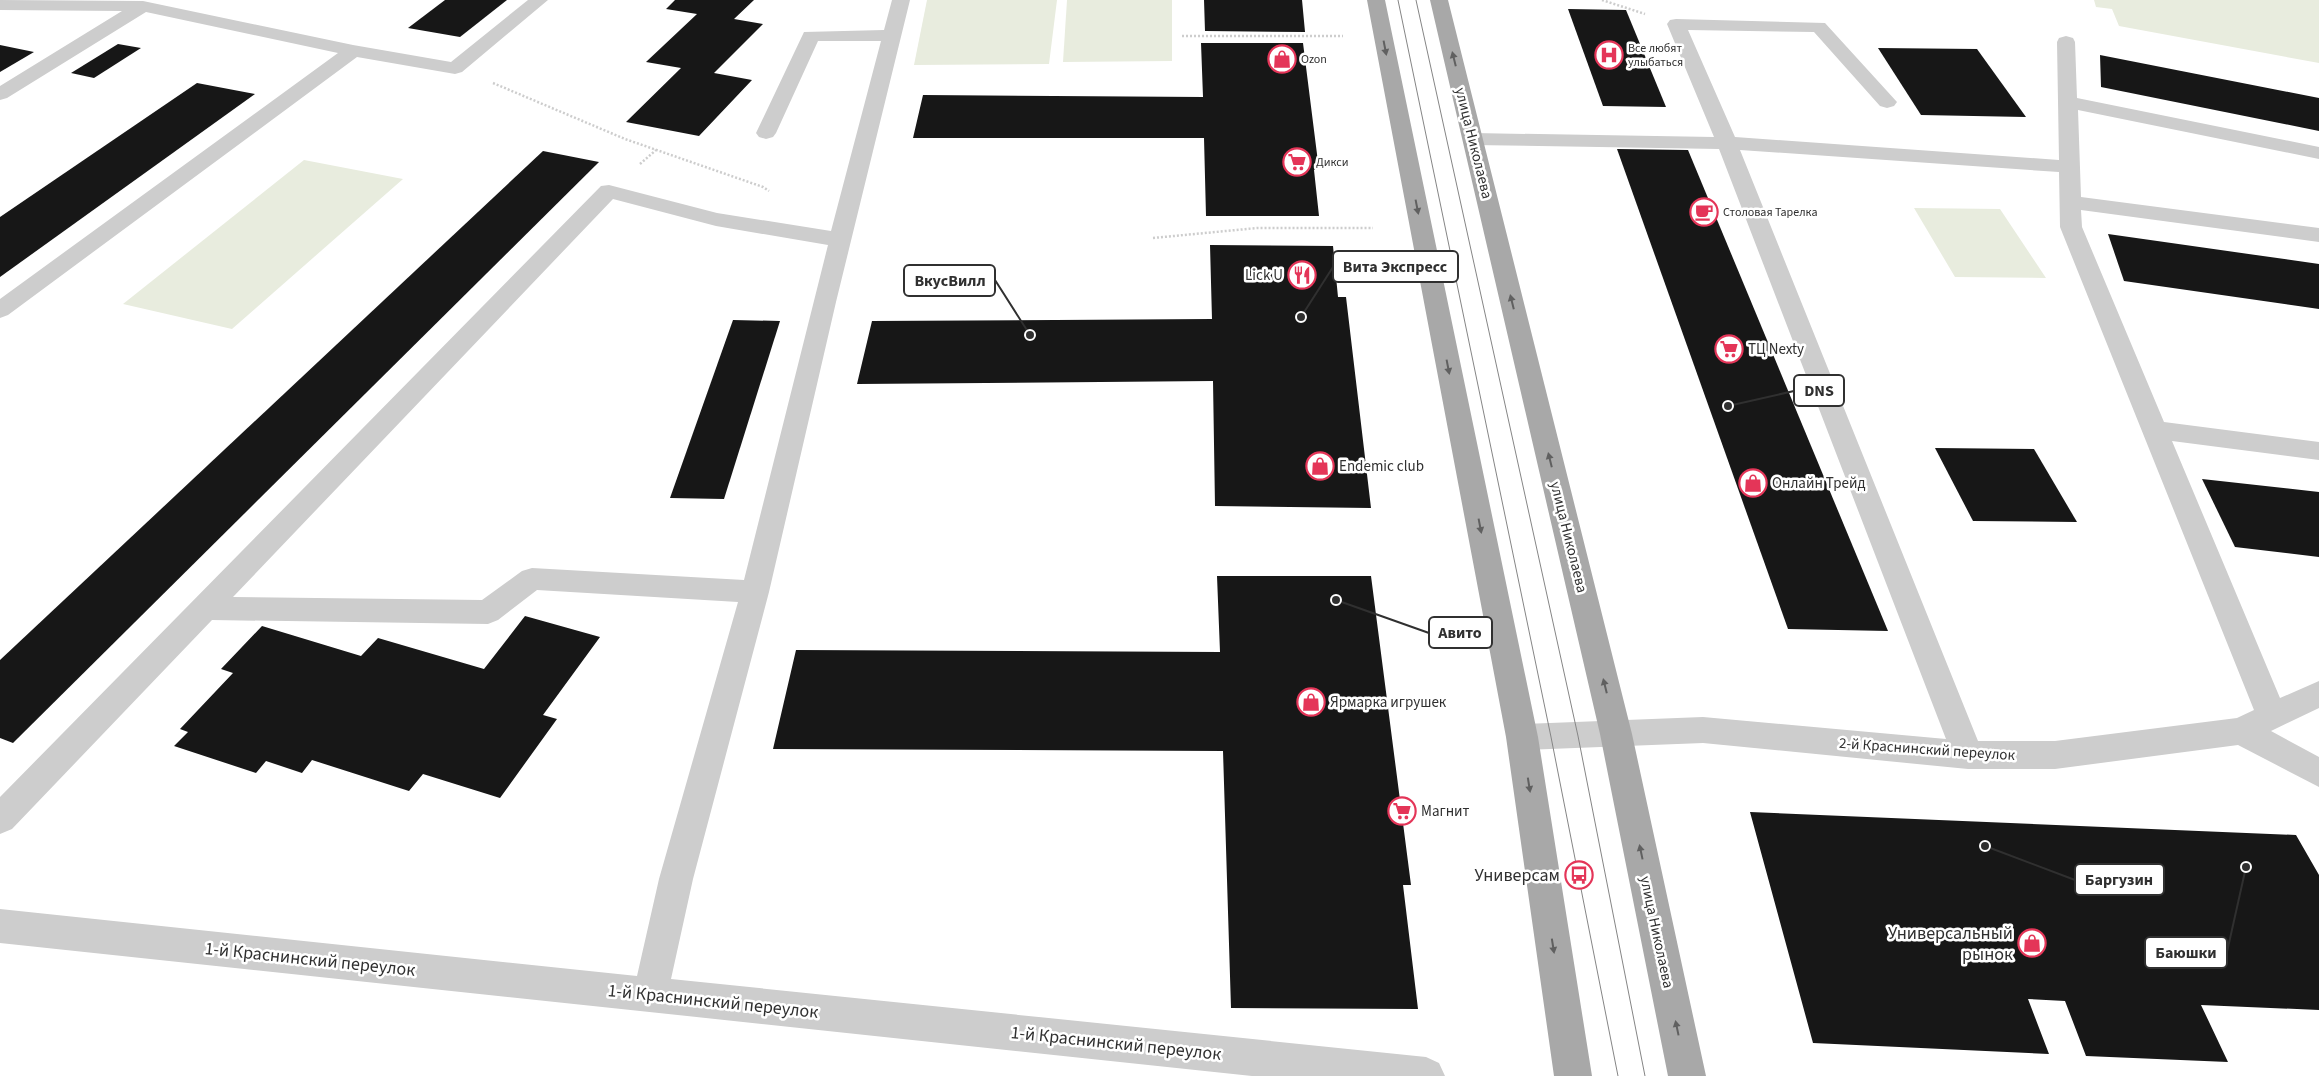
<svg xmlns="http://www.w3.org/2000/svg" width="2319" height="1076" font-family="'Source Sans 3',sans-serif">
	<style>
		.green { fill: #e8ecde }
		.building { fill: #171717 }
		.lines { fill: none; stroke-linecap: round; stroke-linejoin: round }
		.path { stroke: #cdcdcd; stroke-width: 2.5; stroke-dasharray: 2 2; stroke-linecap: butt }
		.minor { fill: #cdcdcd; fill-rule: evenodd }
		.major { fill: #a8a8a8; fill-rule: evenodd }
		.tram { stroke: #858585; stroke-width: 1 }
		.oneway { fill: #606060 }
		.labels { text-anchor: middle; stroke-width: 5; stroke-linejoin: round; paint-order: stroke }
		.far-poi-label { font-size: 12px; fill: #303030; stroke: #fff; text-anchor: start }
		.street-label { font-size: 15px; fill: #303030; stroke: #fff }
		.poi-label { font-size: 15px; fill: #303030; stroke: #fff; text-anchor: start }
		.near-poi-label { font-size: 18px; fill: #303030; stroke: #fff; text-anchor: end }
		.near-street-label { font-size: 18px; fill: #303030; stroke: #fff }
		.leader { fill: none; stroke: #303030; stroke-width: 2 }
		.callout-dot { fill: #303030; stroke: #fff; stroke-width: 2 }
		.callout { fill: #fff; stroke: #303030; stroke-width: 2 }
		.callout-label { font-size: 16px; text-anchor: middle; font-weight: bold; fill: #303030 }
	</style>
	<rect width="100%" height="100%" fill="#fff"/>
	<g class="green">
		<polygon points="927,0 1057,0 1049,64 914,65"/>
		<polygon points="1067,0 1172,0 1172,61 1063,62"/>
		<polygon points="2094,0 2319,0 2319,63 2119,26 2112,9 2096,7"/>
		<polygon points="304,160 403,179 232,329 123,304"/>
		<polygon points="1914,208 2000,209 2046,278 1955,277"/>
	</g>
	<g class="building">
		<polygon points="445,0 507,0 460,37 408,28"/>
		<polygon points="675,0 754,0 734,19 763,24 714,73 752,80 699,136 626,122 681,68 646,62 697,14 666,9"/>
		<polygon points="1204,0 1302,0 1305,32 1205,31"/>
		<polygon points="1568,9 1626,10 1666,107 1603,106"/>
		<polygon points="1201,43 1303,43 1319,170 1314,170 1319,216 1206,216 1204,138 913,138 923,95 1203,97"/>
		<polygon points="118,44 141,48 94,78 71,73"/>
		<polygon points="0,45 34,52 0,72"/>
		<polygon points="1878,48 1977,49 2026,117 1921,115"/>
		<polygon points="2100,55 2319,98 2319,131 2101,87"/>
		<polygon points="197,83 255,94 0,277 0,217"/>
		<polygon points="1617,149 1688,150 1888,631 1788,629"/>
		<polygon points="543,151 599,162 13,743 0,738 0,660"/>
		<polygon points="2108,234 2319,264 2319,309 2124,281"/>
		<polygon points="1210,245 1333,246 1338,297 1346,297 1371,508 1215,506 1213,381 857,384 872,321 1212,319"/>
		<polygon points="733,320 780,321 724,499 670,498"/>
		<polygon points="1935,448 2034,449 2077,522 1973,521"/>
		<polygon points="2202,479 2319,492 2319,557 2235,547"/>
		<polygon points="1217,576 1371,576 1411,885 1403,885 1418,1009 1231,1008 1223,751 773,749 796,650 1220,652"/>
		<polygon points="525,616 600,637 543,715 557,719 500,798 423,774 409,791 312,760 302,773 266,761 256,773 174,746 188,732 180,729 233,673 221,669 262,626 361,656 378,638 484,669"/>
		<polygon points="1750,812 2296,835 2319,875 2319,1010 2201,1005 2228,1062 2086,1056 2065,1001 2028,999 2049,1054 1813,1043"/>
	</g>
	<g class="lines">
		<g class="path">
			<polyline points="1602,0 1645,14"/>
			<polyline points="1182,36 1343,36"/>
			<polyline points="493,83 625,139 763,187 769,191"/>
			<polyline points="640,164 656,150"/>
			<polyline points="1153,238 1257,228 1373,228"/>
		</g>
		<g class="minor">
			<polygon points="0,0 143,1 353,45 451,62 528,0 548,0 462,72 455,74 357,57 8,315 0,318 0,299 338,53 146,12 7,98 0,100 0,86 122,11 0,10"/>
			<path d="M892 0H910L836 302 769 592 693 879 671 979 1426 1057 1439 1063 1445 1076H1252L0 943V909L637 976 659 879 738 602 537 590 498 620 488 624 212 620 12 829 0 834V797L601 186 609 185 717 213 831 231 881 41H818L776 133 773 137 766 139 759 137 756 133 804 32 884 30ZM613 199 716 226 828 245 744 580 532 568 522 571 482 600 233 597Z"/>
			<path d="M1676 19 1825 23 1897 102 1894 106 1887 108 1880 106 1814 32 1688 30 1735 137 2059 160 2057 42 2059 38 2066 36 2073 38 2075 42 2077 98 2319 147V159L2078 110 2081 197 2319 228V242L2081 210 2082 227 2164 422 2319 442V460L2172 441 2280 698 2319 681V708L2271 731 2319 757V787L2238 745 2055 769H1968L1703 743 1522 750 1511 747 1506 737 1511 727 1522 724 1703 717 1946 739 1719 149 1473 145 1466 143 1463 139 1466 135 1473 133 1714 137 1667 24 1670 20ZM1740 150 2059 172 2060 227 2254 710 2237 718 2055 741H1978Z"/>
		</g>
		<g class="major">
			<polygon points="1367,0 1385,0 1538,737 1592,1076 1554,1076 1506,737"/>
			<polygon points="1430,0 1448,0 1632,734 1706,1076 1668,1076 1600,734"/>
		</g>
		<g class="tram">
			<polyline points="1398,0 1551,737 1618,1076"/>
			<polyline points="1416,0 1578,736 1645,1076"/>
		</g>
	</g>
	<defs><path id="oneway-solid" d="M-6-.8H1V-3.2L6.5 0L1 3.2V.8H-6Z" transform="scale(1.25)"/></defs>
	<g class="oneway">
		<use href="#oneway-solid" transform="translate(1385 48) rotate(79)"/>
		<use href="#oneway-solid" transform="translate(1454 59) rotate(-104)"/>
		<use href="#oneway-solid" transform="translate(1417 207) rotate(79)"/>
		<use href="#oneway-solid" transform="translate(1512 302) rotate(-104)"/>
		<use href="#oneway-solid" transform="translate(1448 367) rotate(79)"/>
		<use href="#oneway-solid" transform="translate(1550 460) rotate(-104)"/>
		<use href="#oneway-solid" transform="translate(1480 526) rotate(79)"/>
		<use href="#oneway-solid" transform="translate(1605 686) rotate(-104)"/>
		<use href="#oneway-solid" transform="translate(1529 785) rotate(81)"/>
		<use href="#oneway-solid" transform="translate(1641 852) rotate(-102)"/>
		<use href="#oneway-solid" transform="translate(1553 946) rotate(81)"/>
		<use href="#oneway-solid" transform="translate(1677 1028) rotate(-102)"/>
	</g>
	<defs>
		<g id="hospital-ring" transform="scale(1.4375)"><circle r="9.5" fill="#fff" stroke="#e43558" stroke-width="1.5"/><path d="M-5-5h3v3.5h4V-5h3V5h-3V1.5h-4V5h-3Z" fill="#e43558"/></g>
		<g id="shop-ring" transform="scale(1.4375)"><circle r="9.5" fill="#fff" stroke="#e43558" stroke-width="1.5"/><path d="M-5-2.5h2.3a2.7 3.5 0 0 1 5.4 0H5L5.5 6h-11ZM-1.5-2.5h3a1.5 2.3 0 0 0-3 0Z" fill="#e43558"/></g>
		<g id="supermarket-ring" transform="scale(1.4375)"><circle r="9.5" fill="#fff" stroke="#e43558" stroke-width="1.5"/><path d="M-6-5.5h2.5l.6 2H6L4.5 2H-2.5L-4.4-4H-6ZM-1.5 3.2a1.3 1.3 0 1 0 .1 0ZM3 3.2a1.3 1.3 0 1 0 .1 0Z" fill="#e43558"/></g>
		<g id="cafe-ring" transform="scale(1.4375)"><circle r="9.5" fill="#fff" stroke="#e43558" stroke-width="1.5"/><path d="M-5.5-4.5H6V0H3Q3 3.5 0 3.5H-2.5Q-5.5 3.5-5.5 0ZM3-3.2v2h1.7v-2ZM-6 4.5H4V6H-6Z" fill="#e43558"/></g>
		<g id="restaurant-ring" transform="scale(1.4375)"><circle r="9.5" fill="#fff" stroke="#e43558" stroke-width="1.5"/><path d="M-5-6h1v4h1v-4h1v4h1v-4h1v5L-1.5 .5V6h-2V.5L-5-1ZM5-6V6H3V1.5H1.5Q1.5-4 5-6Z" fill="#e43558"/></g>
		<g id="bus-ring" transform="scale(1.4375)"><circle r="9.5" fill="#fff" stroke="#e43558" stroke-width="1.5"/><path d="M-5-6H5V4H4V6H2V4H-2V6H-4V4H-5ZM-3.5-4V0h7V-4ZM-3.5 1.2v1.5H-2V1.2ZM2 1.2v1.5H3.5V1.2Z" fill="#e43558"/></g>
	</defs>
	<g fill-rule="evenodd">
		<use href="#hospital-ring" x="1609" y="55"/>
		<use href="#shop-ring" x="1282" y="59"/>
		<use href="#supermarket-ring" x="1297" y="162"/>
		<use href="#cafe-ring" x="1704" y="212"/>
		<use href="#restaurant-ring" x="1302" y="275"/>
		<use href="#supermarket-ring" x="1729" y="349"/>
		<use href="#shop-ring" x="1320" y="466"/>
		<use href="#shop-ring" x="1753" y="483"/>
		<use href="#shop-ring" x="1311" y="702"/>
		<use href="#supermarket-ring" x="1402" y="811"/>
		<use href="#bus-ring" x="1579" y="875"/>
		<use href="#shop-ring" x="2032" y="943"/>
	</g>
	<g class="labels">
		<g class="far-poi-label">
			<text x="1628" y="52">Все любят<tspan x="1628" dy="14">улыбаться</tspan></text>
			<text x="1301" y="63">Ozon</text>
			<text x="1316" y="166">Дикси</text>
			<text x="1723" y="216">Столовая Тарелка</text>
		</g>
		<g class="street-label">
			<text transform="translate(1474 143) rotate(76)" y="5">улица Николаева</text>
			<text transform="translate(1569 537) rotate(76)" y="5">улица Николаева</text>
			<text transform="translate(1927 749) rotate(4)" y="5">2-й Краснинский переулок</text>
			<text transform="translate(1657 932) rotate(78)" y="5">улица Николаева</text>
		</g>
		<g class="poi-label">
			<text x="1283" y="280" text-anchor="end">Lick U</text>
			<text x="1748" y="354">ТЦ Nexty</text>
			<text x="1339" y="471">Endemic club</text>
			<text x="1772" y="488">Онлайн Трейд</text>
			<text x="1330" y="707">Ярмарка игрушек</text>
			<text x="1421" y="816">Магнит</text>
		</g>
		<g class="near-poi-label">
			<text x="1560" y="881">Универсам</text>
			<text x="2013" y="939">Универсальный<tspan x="2013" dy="21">рынок</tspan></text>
		</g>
		<g class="near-street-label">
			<text transform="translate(310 959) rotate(6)" y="6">1-й Краснинский переулок</text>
			<text transform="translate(713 1001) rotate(6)" y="6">1-й Краснинский переулок</text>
			<text transform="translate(1116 1043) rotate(6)" y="6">1-й Краснинский переулок</text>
		</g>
	</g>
	<path class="leader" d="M1301 317L1333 267M1030 335L995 280M1728 406L1794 391M1336 600L1429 633M1985 846L2075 880M2246 867L2227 952"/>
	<g class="callout-dot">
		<circle cx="1301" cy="317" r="5"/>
		<circle cx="1030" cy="335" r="5"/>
		<circle cx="1728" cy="406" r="5"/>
		<circle cx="1336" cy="600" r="5"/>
		<circle cx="1985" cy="846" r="5"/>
		<circle cx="2246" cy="867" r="5"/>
	</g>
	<g class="callout">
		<rect x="1333" y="251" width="125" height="31" rx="5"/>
		<rect x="904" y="265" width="91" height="31" rx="5"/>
		<rect x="1794" y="375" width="50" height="31" rx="5"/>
		<rect x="1429" y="617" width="63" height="31" rx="5"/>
		<rect x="2075" y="864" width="89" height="31" rx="5"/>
		<rect x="2145" y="937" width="82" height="31" rx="5"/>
	</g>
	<g class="callout-label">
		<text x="1395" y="272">Вита Экспресс</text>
		<text x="950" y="286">ВкусВилл</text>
		<text x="1819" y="396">DNS</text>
		<text x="1460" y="638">Авито</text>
		<text x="2119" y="885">Баргузин</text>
		<text x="2186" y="958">Баюшки</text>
	</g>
</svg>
